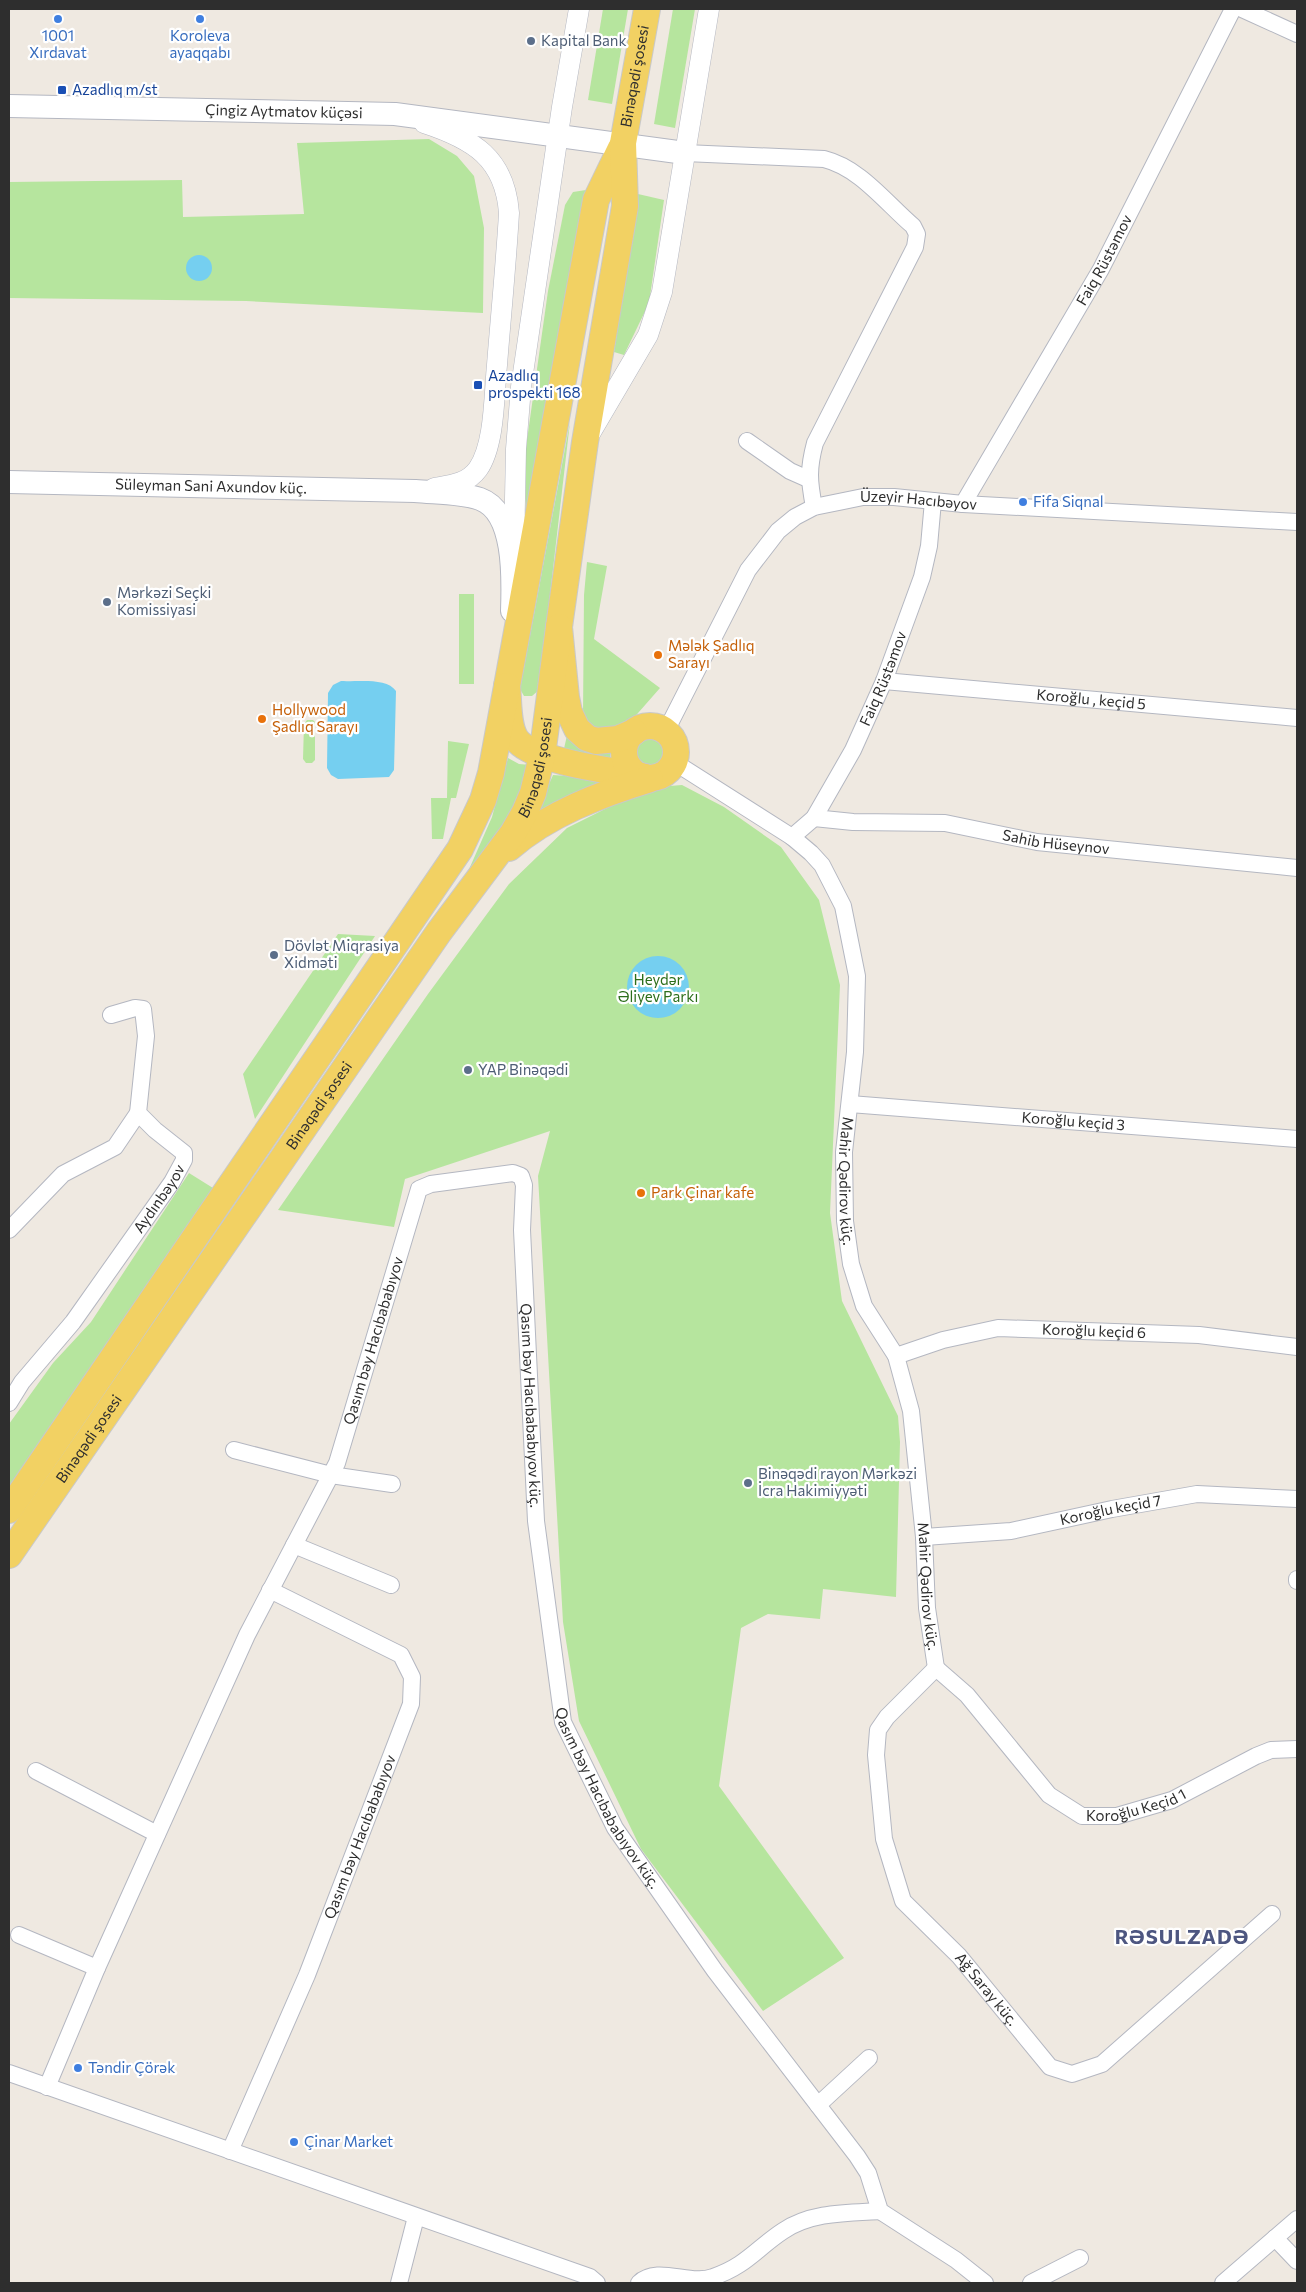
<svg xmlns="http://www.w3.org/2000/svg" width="1306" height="2292" font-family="Commissioner,sans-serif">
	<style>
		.green { fill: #b6e59e }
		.water { fill: #75cff0 }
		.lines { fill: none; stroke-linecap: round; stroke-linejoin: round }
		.minor-casing { stroke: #b4b7c1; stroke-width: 18 }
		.tertiary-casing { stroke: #b4b7c1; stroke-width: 21 }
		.secondary-casing { stroke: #b4b7c1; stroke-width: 24 }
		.primary-casing { stroke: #c9c9c9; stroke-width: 28 }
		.minor { stroke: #fff; stroke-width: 16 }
		.tertiary { stroke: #fff; stroke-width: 20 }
		.secondary { stroke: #fff; stroke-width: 22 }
		.primary { stroke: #f2d163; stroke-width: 26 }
		.shop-dot { fill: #3f7fe0; stroke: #fff; stroke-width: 2 }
		.service-dot { fill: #5c6f8a; stroke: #fff; stroke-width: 2 }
		.transit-dot { fill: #1a4fb4; stroke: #fff; stroke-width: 2 }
		.food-dot { fill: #e8710a; stroke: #fff; stroke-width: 2 }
		.labels { text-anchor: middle; stroke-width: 4.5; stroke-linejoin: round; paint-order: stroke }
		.shop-label { font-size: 15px; fill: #366cbe; stroke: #fff; text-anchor: start }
		.service-label { font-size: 15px; fill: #4e5e75; stroke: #fff; text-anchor: start }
		.street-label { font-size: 15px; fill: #2e2e2e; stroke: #fff }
		.transit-label { font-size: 15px; fill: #164399; stroke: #fff; text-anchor: start }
		.food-label { font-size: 15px; fill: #c56008; stroke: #fff; text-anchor: start }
		.park-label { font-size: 15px; fill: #2c6e1b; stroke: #fff }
		.district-label { font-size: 20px; font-weight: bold; letter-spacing: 1px; fill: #4d5680; stroke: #fff }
	</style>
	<rect width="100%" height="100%" fill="#efe9e1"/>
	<g class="green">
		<polygon points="603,9 628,9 612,104 588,100"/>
		<polygon points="673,9 695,9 675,128 654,124"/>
		<polygon points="429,139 457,156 474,176 484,228 483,313 246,301 9,298 9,182 182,180 183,217 304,214 297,143"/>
		<polygon points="586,190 526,527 525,454 548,291 565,205 573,192"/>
		<polygon points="638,194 664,200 649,303 624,355 614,352"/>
		<polygon points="570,422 539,690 532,696 524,696 520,689"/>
		<polygon points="587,562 607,566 594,639 660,688 624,729 595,730 583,715 584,595"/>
		<rect x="459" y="594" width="15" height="90"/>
		<polygon points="307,720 313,720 315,722 315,760 312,763 306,763 303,759 304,724"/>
		<polygon points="568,731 610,752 610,763 563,753"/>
		<circle cx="650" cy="751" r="16"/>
		<polygon points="448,741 469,744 456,798 451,798 443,839 432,839 431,798 447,798"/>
		<polygon points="508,758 519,764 531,765 512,814 463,883 492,817"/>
		<polygon points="553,775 610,779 533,821"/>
		<polygon points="682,785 724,807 781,847 819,900 840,985 830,1213 842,1301 898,1416 900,1442 896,1597 823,1589 820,1619 768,1614 741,1628 719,1786 844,1958 763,2011 641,1849 579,1721 563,1622 538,1176 550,1131 405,1179 394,1227 278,1210 428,994 509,884 567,828 623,800 657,787"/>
		<polygon points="338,934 375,936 255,1119 243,1074"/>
		<polygon points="189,1173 213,1188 9,1487 9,1424 53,1363 91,1322"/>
	</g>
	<g class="water">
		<circle cx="199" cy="268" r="13"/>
		<path d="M341 681C357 682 387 677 396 691L394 770 389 777 338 779 331 775 327 768 328 693 333 685Z"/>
		<circle cx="658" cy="987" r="31"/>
	</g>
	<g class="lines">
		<g class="minor-casing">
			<g id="minor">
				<polyline points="1242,9 1297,34"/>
				<path d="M685 153 824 159C860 168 885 202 913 226L917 234 915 247 815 443C808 469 809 481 814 507"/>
				<polyline points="747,441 790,471 808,479"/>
				<path id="s1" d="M963 504 1101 269 1233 9"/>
				<path id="s2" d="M884 681 1297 718"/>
				<path id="s3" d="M666 731 748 570 778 531 795 517 814 507 863 497H894L963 504 1297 522"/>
				<path id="s4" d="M674 762 792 837 811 853 822 865 843 906 857 976 855 1052 844 1152 845 1221 851 1264 864 1306 896 1356 911 1411 924 1537 927 1608 936 1668"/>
				<path id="s5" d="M814 818 853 822 945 823 1037 842 1297 868"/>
				<path id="s6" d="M792 837 814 818 853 750 884 681 922 577 929 546 933 501"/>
				<path id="s7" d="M850 1104 1297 1139"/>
				<polyline points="9,1230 63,1174 115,1147 138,1113"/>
				<path id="s8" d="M896 1356 943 1340 998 1328 1199 1335 1297 1347"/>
				<path id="s9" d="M9 1403 22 1382 73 1322 172 1182 184 1160V1153L155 1130 138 1113 146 1036 143 1009 135 1008 111 1015"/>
				<polyline points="234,1450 331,1475 392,1484"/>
				<path id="s10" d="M924 1537 1011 1531 1112 1509 1197 1494 1297 1499"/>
				<polyline points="294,1545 391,1585"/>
				<polyline points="1297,1579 1297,1581"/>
				<path id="s11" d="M936 1668 887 1717 878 1730 876 1755 884 1839 903 1901 959 1956 1050 2067 1072 2074 1102 2064 1272 1914"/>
				<path id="s12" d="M936 1668 967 1695 1049 1795 1082 1816H1117L1172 1800 1256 1756 1271 1750 1297 1749"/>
				<polyline points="36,1771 157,1834"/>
				<polyline points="19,1935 97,1968"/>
				<polyline points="9,2073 590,2277 597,2283"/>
				<path id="s13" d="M47 2087 97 1968 247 1635 337 1463 419 1189 431 1184 513 1173 521 1176 524 1185 522 1230 536 1521 563 1722 615 1828 715 1971 857 2156 868 2173 880 2211 956 2260 985 2283"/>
				<polyline points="818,2105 869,2058"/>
				<path id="s14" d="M230 2151 307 1975 411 1704 412 1677 401 1655 270 1590"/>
				<polyline points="1275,2238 1297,2261"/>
				<polyline points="399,2283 416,2217"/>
				<path d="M639 2283C657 2265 691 2286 713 2277 746 2266 757 2248 783 2231 811 2212 847 2213 880 2211"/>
				<polyline points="1031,2283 1080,2258"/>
				<polyline points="1223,2283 1297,2219"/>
			</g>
		</g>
		<g class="tertiary-casing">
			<g id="tertiary">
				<path d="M424 123C473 139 505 158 509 213 506 264 501 314 497 365 494 394 495 445 478 469 467 484 451 485 434 488"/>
				<polyline points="591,432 648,335 662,292 709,9"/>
				<polyline points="514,549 516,449 521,387 562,107 579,9"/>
			</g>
		</g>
		<g class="secondary-casing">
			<g id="secondary">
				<path id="s15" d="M9 106 395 114 685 153"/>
				<path id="s16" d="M9 482 415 491C435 493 460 492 480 499 516 512 513 580 512 611"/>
			</g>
		</g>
		<g class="primary-casing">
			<g id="primary">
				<path d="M621 148 596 200 507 686C509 703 507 725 516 739 532 762 616 771 645 777"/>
				<circle cx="650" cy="752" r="26"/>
				<path id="s17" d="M634 732 618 739 596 741 587 738 577 729 569 712 566 697 559 627 585 442 625 206 623 143 647 9"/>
				<path d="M509 848C548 814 601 794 650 779"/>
				<polyline points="9,1510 460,849 483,800 491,773 507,686"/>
				<path id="s18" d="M9 1555 439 932 513 833 525 812 533 793 542 756 559 627"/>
			</g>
		</g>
		<use href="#minor" class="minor"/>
		<use href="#tertiary" class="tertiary"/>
		<use href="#secondary" class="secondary"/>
		<use href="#primary" class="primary"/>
	</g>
	<g class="shop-dot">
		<circle cx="58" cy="19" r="5"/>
		<circle cx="200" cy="19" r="5"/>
		<circle cx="1023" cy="502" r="5"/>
		<circle cx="78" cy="2068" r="5"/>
		<circle cx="294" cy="2142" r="5"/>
	</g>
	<g class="service-dot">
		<circle cx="531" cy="41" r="5"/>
		<circle cx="107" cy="602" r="5"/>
		<circle cx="274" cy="955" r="5"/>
		<circle cx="468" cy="1070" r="5"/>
		<circle cx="748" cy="1483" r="5"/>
	</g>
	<g class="transit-dot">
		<rect x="57" y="85" width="10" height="10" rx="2.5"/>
		<rect x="473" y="380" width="10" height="10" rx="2.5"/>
	</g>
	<g class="food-dot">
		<circle cx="658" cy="655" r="5"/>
		<circle cx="262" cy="719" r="5"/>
		<circle cx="641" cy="1193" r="5"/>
	</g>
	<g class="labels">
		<g class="shop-label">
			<text x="58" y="41" text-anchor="middle">1001<tspan x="58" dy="17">Xırdavat</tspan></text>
			<text x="200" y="41" text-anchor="middle">Koroleva<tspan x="200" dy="17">ayaqqabı</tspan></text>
			<text x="1033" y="507">Fifa Siqnal</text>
			<text x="88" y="2073">Təndir Çörək</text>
			<text x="304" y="2147">Çinar Market</text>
		</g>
		<g class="service-label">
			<text x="541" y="46">Kapital Bank</text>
			<text x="117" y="598">Mərkəzi Seçki<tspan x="117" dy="17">Komissiyasi</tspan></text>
			<text x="284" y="951">Dövlət Miqrasiya<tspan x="284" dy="17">Xidməti</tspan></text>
			<text x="478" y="1075">YAP Binəqədi</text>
			<text x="758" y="1479">Binəqədi rayon Mərkəzi<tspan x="758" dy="17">İcra Hakimiyyəti</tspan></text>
		</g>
		<g class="street-label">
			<text dy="5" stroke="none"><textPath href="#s17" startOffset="724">Binəqədi şosesi</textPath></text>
			<text dy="5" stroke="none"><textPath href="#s15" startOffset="275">Çingiz Aytmatov küçəsi</textPath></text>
			<text dy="5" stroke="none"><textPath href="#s1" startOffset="282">Faiq Rüstəmov</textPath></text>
			<text dy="5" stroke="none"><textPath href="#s16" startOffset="202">Süleyman Sani Axundov küç.</textPath></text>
			<text dy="5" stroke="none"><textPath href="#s3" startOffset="379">Üzeyir Hacıbəyov</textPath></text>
			<text dy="5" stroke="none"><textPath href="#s6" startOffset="185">Faiq Rüstəmov</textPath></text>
			<text dy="5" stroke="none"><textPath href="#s2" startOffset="208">Koroğlu , keçid 5</textPath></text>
			<text dy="5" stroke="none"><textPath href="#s18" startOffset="951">Binəqədi şosesi</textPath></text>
			<text dy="5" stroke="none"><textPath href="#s5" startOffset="244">Sahib Hüseynov</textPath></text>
			<text dy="5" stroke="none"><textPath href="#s18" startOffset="546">Binəqədi şosesi</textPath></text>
			<text dy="5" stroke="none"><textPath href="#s7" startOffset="224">Koroğlu keçid 3</textPath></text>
			<text dy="5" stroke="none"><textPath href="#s4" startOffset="504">Mahir Qədirov küç.</textPath></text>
			<text dy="5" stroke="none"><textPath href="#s9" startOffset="254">Aydınbəyov</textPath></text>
			<text dy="5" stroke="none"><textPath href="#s8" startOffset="202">Koroğlu keçid 6</textPath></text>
			<text dy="5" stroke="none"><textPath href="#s13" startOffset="816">Qasım bəy Hacıbababıyov</textPath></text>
			<text dy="5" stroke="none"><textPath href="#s13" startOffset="1309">Qasım bəy Hacıbababıyov küç.</textPath></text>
			<text dy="5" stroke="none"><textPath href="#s18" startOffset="141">Binəqədi şosesi</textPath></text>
			<text dy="5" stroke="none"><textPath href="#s10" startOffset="189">Koroğlu keçid 7</textPath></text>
			<text dy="5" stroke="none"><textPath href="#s4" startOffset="924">Mahir Qədirov küç.</textPath></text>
			<text dy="5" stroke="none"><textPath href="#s13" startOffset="1715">Qasım bəy Hacıbababıyov küç.</textPath></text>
			<text dy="5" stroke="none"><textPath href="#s12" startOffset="265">Koroğlu Keçid 1</textPath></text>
			<text dy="5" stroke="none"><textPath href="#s14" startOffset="340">Qasım bəy Hacıbababıyov</textPath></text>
			<text dy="5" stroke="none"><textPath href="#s11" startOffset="381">Ağ Saray küç.</textPath></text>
		</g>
		<g class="transit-label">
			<text x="72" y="95">Azadlıq m/st</text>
			<text x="488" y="381">Azadlıq<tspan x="488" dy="17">prospekti 168</tspan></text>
		</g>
		<g class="food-label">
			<text x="668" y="651">Mələk Şadlıq<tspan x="668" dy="17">Sarayı</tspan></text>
			<text x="272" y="715">Hollywood<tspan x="272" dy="17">Şadlıq Sarayı</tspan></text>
			<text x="651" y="1198">Park Çinar kafe</text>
		</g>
		<g class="park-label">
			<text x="658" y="985">Heydər<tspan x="658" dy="17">Əliyev Parkı</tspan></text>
		</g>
		<g class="district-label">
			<text x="1182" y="1944">RƏSULZADƏ</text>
		</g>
	</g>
	<rect width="1306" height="2292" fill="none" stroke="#2e2e2e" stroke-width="20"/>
</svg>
